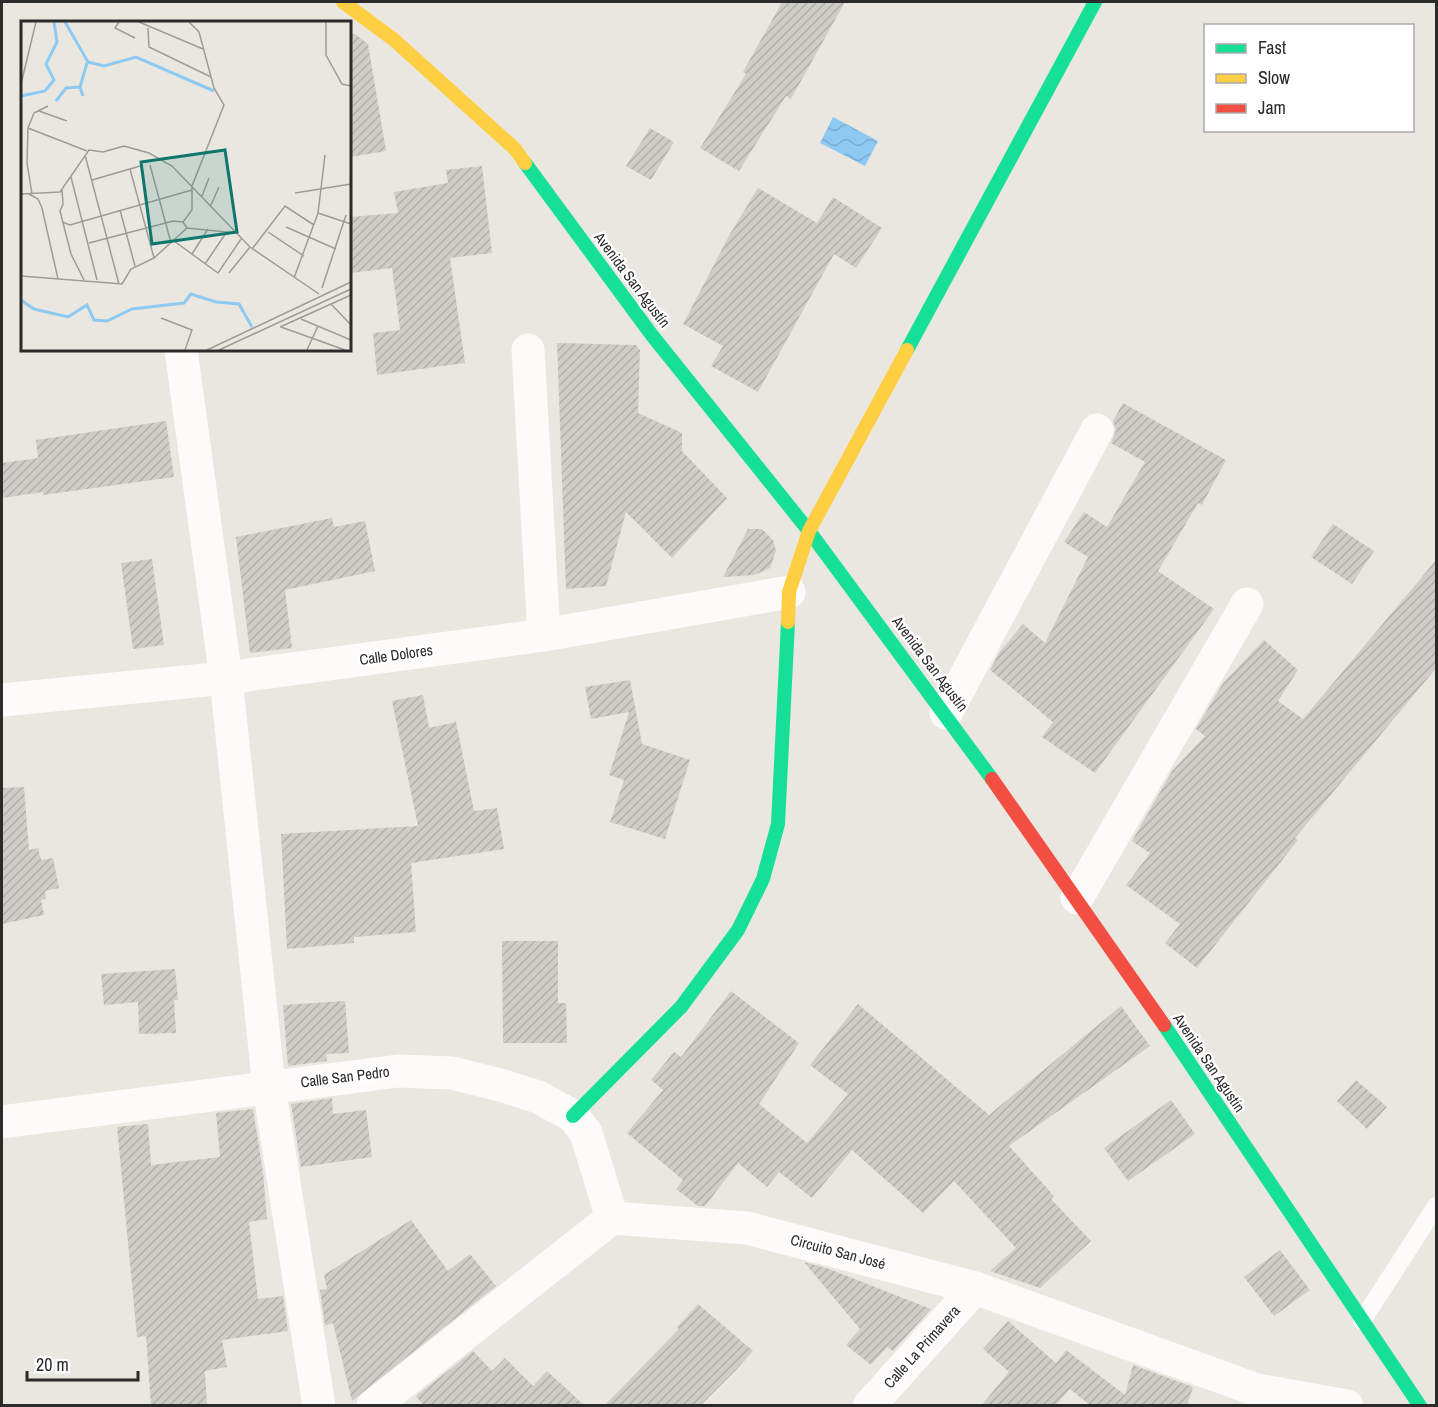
<svg xmlns="http://www.w3.org/2000/svg" width="1438" height="1407" font-family="'Archivo Narrow',sans-serif">
	<style>
		.water { fill: url(#water-waves) }
		.building { fill: url(#building-hatch) }
		.lines { fill: none; stroke-linecap: round; stroke-linejoin: round }
		.lane { stroke: #fcfbfa; stroke-width: 18 }
		.street { stroke: #fcfbfa; stroke-width: 33 }
		.fast { stroke: #16e098; stroke-width: 14 }
		.slow { stroke: #ffcf43; stroke-width: 14 }
		.jam { stroke: #f24e42; stroke-width: 14 }
		.labels { text-anchor: middle; stroke-width: 4.5; stroke-linejoin: round; paint-order: stroke }
		.street-label { font-size: 15px; fill: #2b2b2b; stroke: #fff }
		.inset-river { fill: none; stroke: #8ec9f2; stroke-width: 3 }
		.inset-road { fill: none; stroke: #9e9c98; stroke-width: 1.5 }
		.view { fill: #0f766e; fill-opacity: 0.15; stroke: #0f766e; stroke-width: 3 }
		.inset-edge { fill: none; stroke: #2b2b2b; stroke-width: 3 }
	</style>
	<defs>
		<pattern id="water-waves" width="16" height="10" patternUnits="userSpaceOnUse" patternTransform="scale(1.5)"><rect width="16" height="10" fill="#8ec9f2"/><path d="M0 5q4-4 8 0t8 0" fill="none" stroke="#7badd0"/></pattern>
		<pattern id="building-hatch" width="6" height="6" patternUnits="userSpaceOnUse" patternTransform="scale(1.5)"><rect width="6" height="6" fill="#cecdc7"/><path d="M-1 1l2-2M0 6l6-6M5 7l2-2" fill="none" stroke="#b1b0ab"/></pattern>
	</defs>
	<rect width="100%" height="100%" fill="#eae7e0"/>
	<polygon class="water" points="833,117 878,141 865,166 820,143"/>
	<g class="building">
		<polygon points="782,2 845,2 791,99 786,96 739,171 700,148 746,74 743,72"/>
		<polygon points="350,34 355,34 368,44 386,151 350,157"/>
		<polygon points="650,128 674,142 651,180 626,166"/>
		<polygon points="482,166 492,253 450,258 465,363 377,375 373,333 400,330 392,268 351,273 350,217 398,213 394,192 448,183 446,170"/>
		<polygon points="758,188 817,223 833,197 882,228 856,268 834,254 758,392 711,366 723,346 683,324 730,234"/>
		<polygon points="557,343 636,345 640,350 638,413 682,433 682,451 727,498 672,558 626,512 606,586 566,589"/>
		<polygon points="1123,403 1226,460 1202,505 1198,503 1158,571 1214,609 1095,773 1042,737 1053,722 990,670 999,653 1023,624 1045,643 1088,557 1064,542 1084,512 1107,527 1145,462 1111,443 1116,430 1113,421"/>
		<polygon points="166,421 174,477 43,495 43,492 2,498 2,463 38,458 36,440"/>
		<polygon points="332,518 334,527 365,521 375,571 285,590 292,648 250,653 236,537"/>
		<polygon points="1333,524 1374,551 1352,584 1311,557"/>
		<polygon points="748,529 762,529 773,540 776,551 770,568 754,575 723,577"/>
		<polygon points="152,559 164,645 133,649 121,563"/>
		<polygon points="1437,559 1437,667 1295,838 1298,840 1197,968 1165,943 1180,924 1126,885 1150,853 1132,841 1172,771 1205,736 1196,729 1223,683 1264,640 1298,670 1278,701 1303,719"/>
		<polygon points="630,680 642,744 690,760 665,839 610,822 624,780 609,775 629,712 591,719 585,687"/>
		<polygon points="423,695 429,728 456,722 474,811 497,808 504,849 411,863 416,932 354,937 354,943 287,949 281,834 418,826 392,701"/>
		<polygon points="24,787 29,850 38,848 41,860 53,858 59,888 45,891 46,899 41,900 44,915 2,924 2,788"/>
		<polygon points="502,941 558,941 558,1003 566,1003 567,1043 503,1043"/>
		<polygon points="175,969 178,1000 174,1000 176,1033 139,1034 138,1002 104,1005 101,974"/>
		<polygon points="731,991 799,1043 759,1104 807,1143 848,1094 810,1065 858,1004 989,1115 1121,1006 1150,1046 1009,1146 1054,1196 1051,1199 1091,1241 1040,1288 990,1271 1016,1248 954,1181 923,1213 852,1150 812,1198 779,1172 767,1187 738,1163 705,1206 698,1206 676,1189 683,1180 627,1133 663,1090 651,1080 674,1052 681,1057"/>
		<polygon points="345,1001 349,1053 326,1054 327,1061 288,1066 283,1005"/>
		<polygon points="1356,1080 1387,1107 1367,1129 1337,1101"/>
		<polygon points="332,1098 333,1114 366,1110 372,1157 301,1167 291,1104"/>
		<polygon points="1171,1100 1195,1134 1128,1181 1104,1148"/>
		<polygon points="253,1109 263,1172 267,1219 249,1222 258,1299 283,1296 288,1331 222,1340 227,1367 205,1371 207,1406 151,1406 146,1336 137,1337 117,1127 148,1124 151,1165 220,1157 216,1113"/>
		<polygon points="411,1220 448,1271 470,1254 496,1286 352,1401 333,1323 325,1326 320,1290 327,1289 324,1275"/>
		<polygon points="1280,1250 1310,1290 1274,1316 1244,1277"/>
		<polygon points="804,1262 829,1269 931,1309 893,1351 887,1347 871,1365 846,1345 860,1329"/>
		<polygon points="698,1304 753,1351 737,1369 700,1406 604,1406 679,1329 677,1327"/>
		<polygon points="1008,1321 1056,1363 1066,1350 1125,1395 1133,1365 1193,1387 1187,1406 1091,1406 1070,1389 1055,1406 981,1406 1009,1372 983,1349"/>
		<polygon points="473,1351 492,1371 505,1358 533,1386 547,1371 585,1406 424,1406 416,1396"/>
	</g>
	<g class="lines">
		<polyline class="lane" points="1362,1321 1436,1206"/>
		<g class="street">
			<polyline points="181,350 226,678 269,1087 319,1406"/>
			<polyline points="528,350 544,635"/>
			<polyline points="2,700 226,678 544,635 789,592"/>
			<polyline points="946,713 1097,430"/>
			<polyline points="1077,898 1247,604"/>
			<polyline points="2,1122 398,1071 452,1073 500,1085 538,1097 573,1116 586,1133 612,1218"/>
			<polyline points="373,1406 612,1218 747,1228 975,1288 1257,1390 1347,1406"/>
			<polyline points="869,1406 975,1288"/>
		</g>
		<g class="fast">
			<polyline points="525,163 651,334 809,531 992,779"/>
			<polyline points="907,350 1095,2"/>
			<polyline points="1164,1025 1420,1406"/>
			<polyline points="573,1116 681,1007 738,930 763,879 778,824 788,622"/>
		</g>
		<g class="slow">
			<polyline points="343,2 393,39 515,149 525,163"/>
			<polyline points="788,622 789,592 809,531 907,350"/>
		</g>
		<polyline class="jam" points="992,779 1164,1025"/>
	</g>
	<g class="labels">
		<g class="street-label">
			<text transform="translate(632 280) rotate(53)" y="5">Avenida San Agustín</text>
			<text transform="translate(396 655) rotate(-8)" y="5">Calle Dolores</text>
			<text transform="translate(930 664) rotate(53)" y="5">Avenida San Agustín</text>
			<text transform="translate(1209 1063) rotate(56)" y="5">Avenida San Agustín</text>
			<text transform="translate(345 1077) rotate(-7)" y="5">Calle San Pedro</text>
			<text transform="translate(838 1252) rotate(15)" y="5">Circuito San José</text>
			<text transform="translate(922 1347) rotate(-48)" y="5">Calle La Primavera</text>
		</g>
	</g>
	<g transform="translate(21 21)">
		<rect width="330" height="330" fill="#eae7e0"/>
		<path class="inset-river" d="M44 1 67 41 83 45 115 36 193 70M0 75 24 70 33 59 25 43 36 21 33 1M62 75 59 66 66 42M35 80 45 67 58 66M0 279 13 288 47 296 66 284 73 299 86 300 111 288 163 282 170 273 195 281 218 283 231 306"/>
		<path class="inset-road" d="M98 1 94 7 114 17M118 1 182 28M305 1V34L321 63 330 65M127 7 128 26 190 56M0 63 15 1M18 90 46 100M7 107 66 130M64 134 98 263M129 144 150 222M109 148 133 237M50 156 76 259M71 159 119 145M41 169 42 183 39 190 50 233 63 259M274 172 330 163M0 173 39 171 68 129 82 131 103 125 128 132 151 145 229 226 298 273M8 173 17 178 21 187 37 258M11 173 6 142 7 107 13 92 27 85M181 175 188 157M190 184 198 166M99 189 114 245M297 192 330 203M41 201 49 204 171 169M162 201 171 189V165L203 84 193 67 178 11 168 1M265 206 315 228M247 211 283 235M153 220 197 252 220 218M68 222 152 200 162 201 166 207M231 228 264 185 293 204M171 233 187 208M184 243 205 212M208 252 229 226M0 255 101 263 110 248 133 237 166 207 215 212M273 257 297 192 304 134M301 267 325 194M310 283 330 304M140 297 171 309 164 329M280 298 330 319M259 306 330 274M260 306 324 329M186 329 330 261M198 329 330 268M286 329 297 305"/>
		<path class="view" d="M204 129 216 211 131 223 120 141Z"/>
		<rect width="330" height="330" class="inset-edge"/>
	</g>
	<rect width="1438" height="1407" fill="none" stroke="#2b2b2b" stroke-width="6"/>
	<rect x="1204" y="24" width="210" height="108" fill="#ffffff" stroke="#aaaaaa" stroke-width="1.5"/>
	<rect x="1216" y="44" width="30" height="9" fill="#16e098" stroke="#aaaaaa" stroke-width="1.5"/>
	<text x="1258" y="54" font-size="18" fill="#2b2b2b">Fast</text>
	<rect x="1216" y="74" width="30" height="9" fill="#ffcf43" stroke="#aaaaaa" stroke-width="1.5"/>
	<text x="1258" y="84" font-size="18" fill="#2b2b2b">Slow</text>
	<rect x="1216" y="104" width="30" height="9" fill="#f24e42" stroke="#aaaaaa" stroke-width="1.5"/>
	<text x="1258" y="114" font-size="18" fill="#2b2b2b">Jam</text>
	<path d="M27 1371v9h111v-9" fill="none" stroke="#2b2b2b" stroke-width="3"/>
	<text x="36" y="1371" font-size="18" fill="#2b2b2b" stroke="#ffffff" stroke-width="4.5" paint-order="stroke">20 m</text>
</svg>
